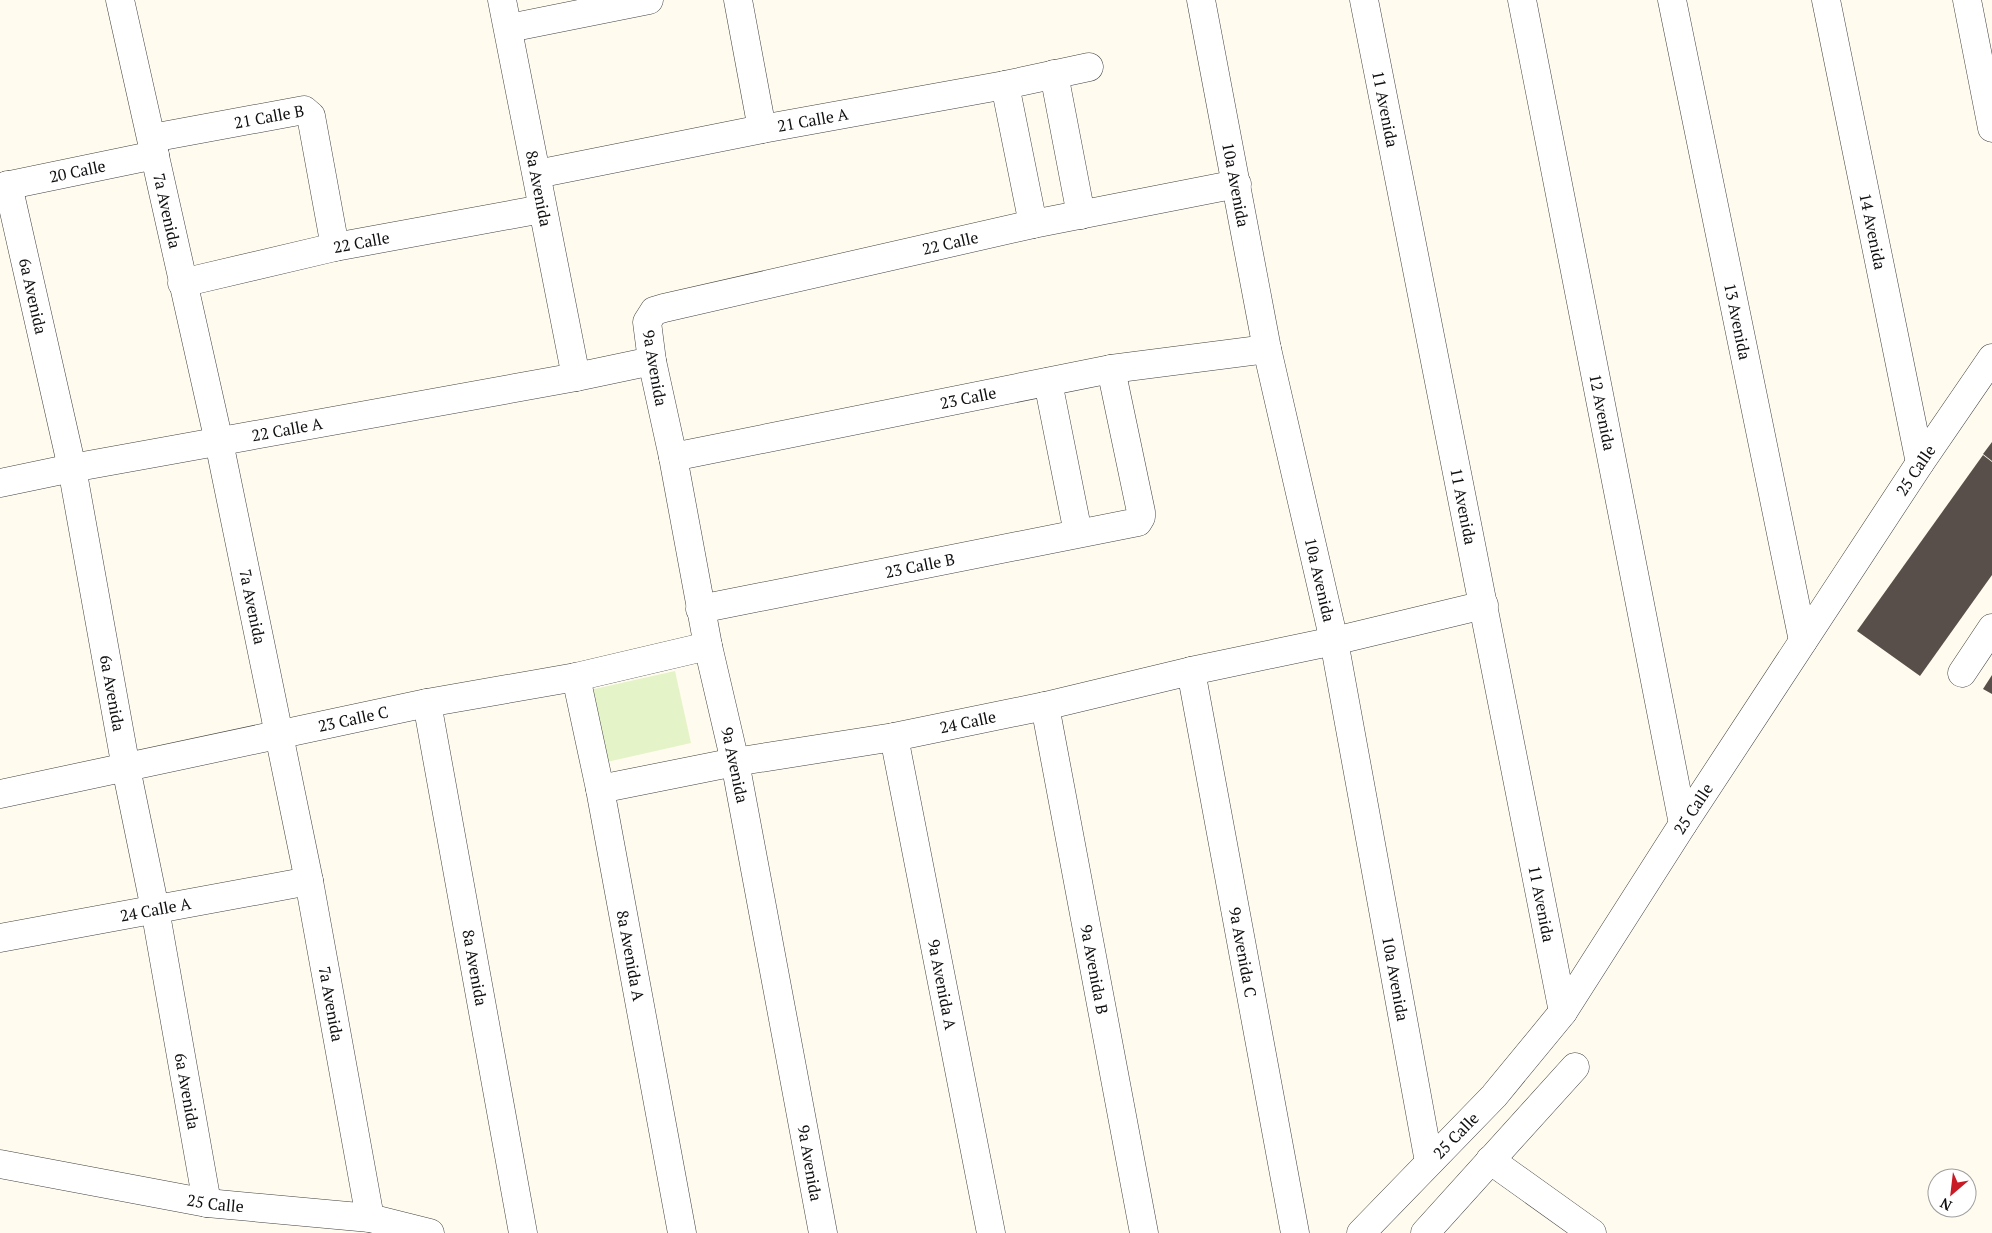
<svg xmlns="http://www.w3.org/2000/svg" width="1992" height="1233" font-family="'PT Serif',serif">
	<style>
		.pitch { fill: #e5f3c8 }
		.building { fill: #584f4a }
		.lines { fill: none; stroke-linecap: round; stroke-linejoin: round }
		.minor-casing { stroke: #414141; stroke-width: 29 }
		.minor { stroke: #fff; stroke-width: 28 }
		.labels { text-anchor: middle; stroke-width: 5; stroke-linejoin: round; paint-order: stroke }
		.street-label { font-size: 16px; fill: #0e0e0e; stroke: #fff }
	</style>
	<rect width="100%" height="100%" fill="#fffcef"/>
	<polygon class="pitch" points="675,671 691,743 598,764 581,692"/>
	<g class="building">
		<polygon points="1992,442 1992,461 1983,454"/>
		<polygon points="1983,455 1992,462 1992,575 1920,676 1857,631"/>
		<polygon points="1992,675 1992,694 1983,689"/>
	</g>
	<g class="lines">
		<g class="minor-casing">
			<g id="minor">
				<path id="s1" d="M120 0 219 442 309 881 370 1218"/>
				<path id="s2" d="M502 0 576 377"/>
				<polyline points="738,0 762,129"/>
				<path id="s3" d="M1201 0 1267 349 1334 641 1429 1162"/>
				<path id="s4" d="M1364 0 1563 1012"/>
				<path id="s5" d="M1522 0 1683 824"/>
				<path id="s6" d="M1672 0 1803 641"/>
				<path id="s7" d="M1826 0 1920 463"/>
				<polyline points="1967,0 1992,128"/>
				<polyline points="509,28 649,0"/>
				<polyline points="1054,74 1081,215"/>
				<polyline points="1005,85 1033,224"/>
				<path id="s8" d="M152 138 304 110 311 116 335 247"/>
				<path id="s9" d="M537 174 762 129 1005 85 1089 67"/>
				<path id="s10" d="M8 185 72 468 126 768 155 909 207 1203"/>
				<path id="s11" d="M0 187 155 155"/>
				<path id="s12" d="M182 283 335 247 542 209"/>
				<polyline points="1048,382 1078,533"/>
				<path id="s13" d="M673 457 1111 369 1267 349"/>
				<path id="s14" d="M0 483 72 468 576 377 652 361"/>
				<path id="s15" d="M700 609 1138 522 1141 517V512L1111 369"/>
				<path id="s16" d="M1191 671 1295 1233"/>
				<polyline points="1962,673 1992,628"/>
				<path id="s17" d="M576 677 600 789 682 1233"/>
				<path id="s18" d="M427 703 523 1233"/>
				<path id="s19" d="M1045 706 1144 1233"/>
				<path id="s20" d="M894 737 991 1233"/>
				<path id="s21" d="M600 789 735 762 894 737 1045 706 1191 671 1334 641 1484 605"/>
				<path id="s22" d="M0 794 427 703 576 677 708 646"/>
				<path id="s23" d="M0 938 309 881"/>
				<polyline points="1490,1160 1592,1233"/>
				<path id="s24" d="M0 1164 207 1203 370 1218 430 1233"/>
				<path id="s25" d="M823 1233 735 762 708 646 673 457 652 361 647 322 654 311 664 308 1033 224 1237 184"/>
				<path id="s26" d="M1361 1233 1494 1096 1563 1012 1683 824 1920 463 1992 358"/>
				<polyline points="1425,1233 1575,1067"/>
			</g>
		</g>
		<use href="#minor" class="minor"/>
	</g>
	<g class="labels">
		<g class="street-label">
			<text dy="6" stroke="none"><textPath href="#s4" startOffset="111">11 Avenida</textPath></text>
			<text dy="6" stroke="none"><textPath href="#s8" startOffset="119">21 Calle B</textPath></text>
			<text dy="6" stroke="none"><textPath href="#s9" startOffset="281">21 Calle A</textPath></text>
			<text dy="6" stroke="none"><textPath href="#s11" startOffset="79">20 Calle</textPath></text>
			<text dy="6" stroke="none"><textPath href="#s3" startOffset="188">10a Avenida</textPath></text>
			<text dy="6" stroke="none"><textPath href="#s2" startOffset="192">8a Avenida</textPath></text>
			<text dy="6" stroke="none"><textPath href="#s1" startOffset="216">7a Avenida</textPath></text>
			<text dy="6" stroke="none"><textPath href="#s7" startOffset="236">14 Avenida</textPath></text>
			<text dy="6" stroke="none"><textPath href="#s12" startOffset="184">22 Calle</textPath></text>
			<text dy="6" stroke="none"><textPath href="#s25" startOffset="1245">22 Calle</textPath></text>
			<text dy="6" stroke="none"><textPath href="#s10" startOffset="114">6a Avenida</textPath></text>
			<text dy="6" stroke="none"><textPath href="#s6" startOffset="328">13 Avenida</textPath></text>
			<text transform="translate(655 368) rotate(80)" y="6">9a Avenida</text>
			<text dy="6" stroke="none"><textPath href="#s13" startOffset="301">23 Calle</textPath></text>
			<text dy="6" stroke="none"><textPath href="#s5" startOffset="420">12 Avenida</textPath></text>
			<text dy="6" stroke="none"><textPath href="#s14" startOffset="292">22 Calle A</textPath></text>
			<text dy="6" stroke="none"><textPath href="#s26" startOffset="946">25 Calle</textPath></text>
			<text dy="6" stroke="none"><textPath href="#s4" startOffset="516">11 Avenida</textPath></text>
			<text dy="6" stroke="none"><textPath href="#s15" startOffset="224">23 Calle B</textPath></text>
			<text dy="6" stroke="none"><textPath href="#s3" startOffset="592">10a Avenida</textPath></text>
			<text dy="6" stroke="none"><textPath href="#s1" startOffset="621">7a Avenida</textPath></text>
			<text dy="6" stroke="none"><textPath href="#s10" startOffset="519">6a Avenida</textPath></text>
			<text dy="6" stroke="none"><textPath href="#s22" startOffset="361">23 Calle C</textPath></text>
			<text dy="6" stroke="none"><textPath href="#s21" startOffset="374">24 Calle</textPath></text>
			<text transform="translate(735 765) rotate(78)" y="6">9a Avenida</text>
			<text dy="6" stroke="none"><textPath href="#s26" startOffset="541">25 Calle</textPath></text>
			<text dy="6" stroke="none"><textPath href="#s4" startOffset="921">11 Avenida</textPath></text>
			<text dy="6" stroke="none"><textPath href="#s23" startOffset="158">24 Calle A</textPath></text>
			<text dy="6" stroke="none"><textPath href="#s16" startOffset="286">9a Avenida C</textPath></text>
			<text dy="6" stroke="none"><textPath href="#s17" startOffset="284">8a Avenida A</textPath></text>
			<text dy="6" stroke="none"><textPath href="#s18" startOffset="269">8a Avenida</textPath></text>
			<text dy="6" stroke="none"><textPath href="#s19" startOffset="268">9a Avenida B</textPath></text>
			<text dy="6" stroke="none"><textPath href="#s3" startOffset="998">10a Avenida</textPath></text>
			<text dy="6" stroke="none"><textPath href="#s20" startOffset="252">9a Avenida A</textPath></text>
			<text dy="6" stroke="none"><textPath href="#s1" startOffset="1026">7a Avenida</textPath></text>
			<text dy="6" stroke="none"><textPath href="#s10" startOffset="924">6a Avenida</textPath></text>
			<text dy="6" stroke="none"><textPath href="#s26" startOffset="136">25 Calle</textPath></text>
			<text transform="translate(810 1163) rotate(80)" y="6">9a Avenida</text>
			<text dy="6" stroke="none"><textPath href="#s24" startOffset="219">25 Calle</textPath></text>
		</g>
	</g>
	<g transform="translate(1952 1193) rotate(208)"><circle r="24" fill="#ffffff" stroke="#9f9f9f"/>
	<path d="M0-4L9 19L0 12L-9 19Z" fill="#c91b25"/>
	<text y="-8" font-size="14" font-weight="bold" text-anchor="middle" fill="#0e0e0e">N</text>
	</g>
</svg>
